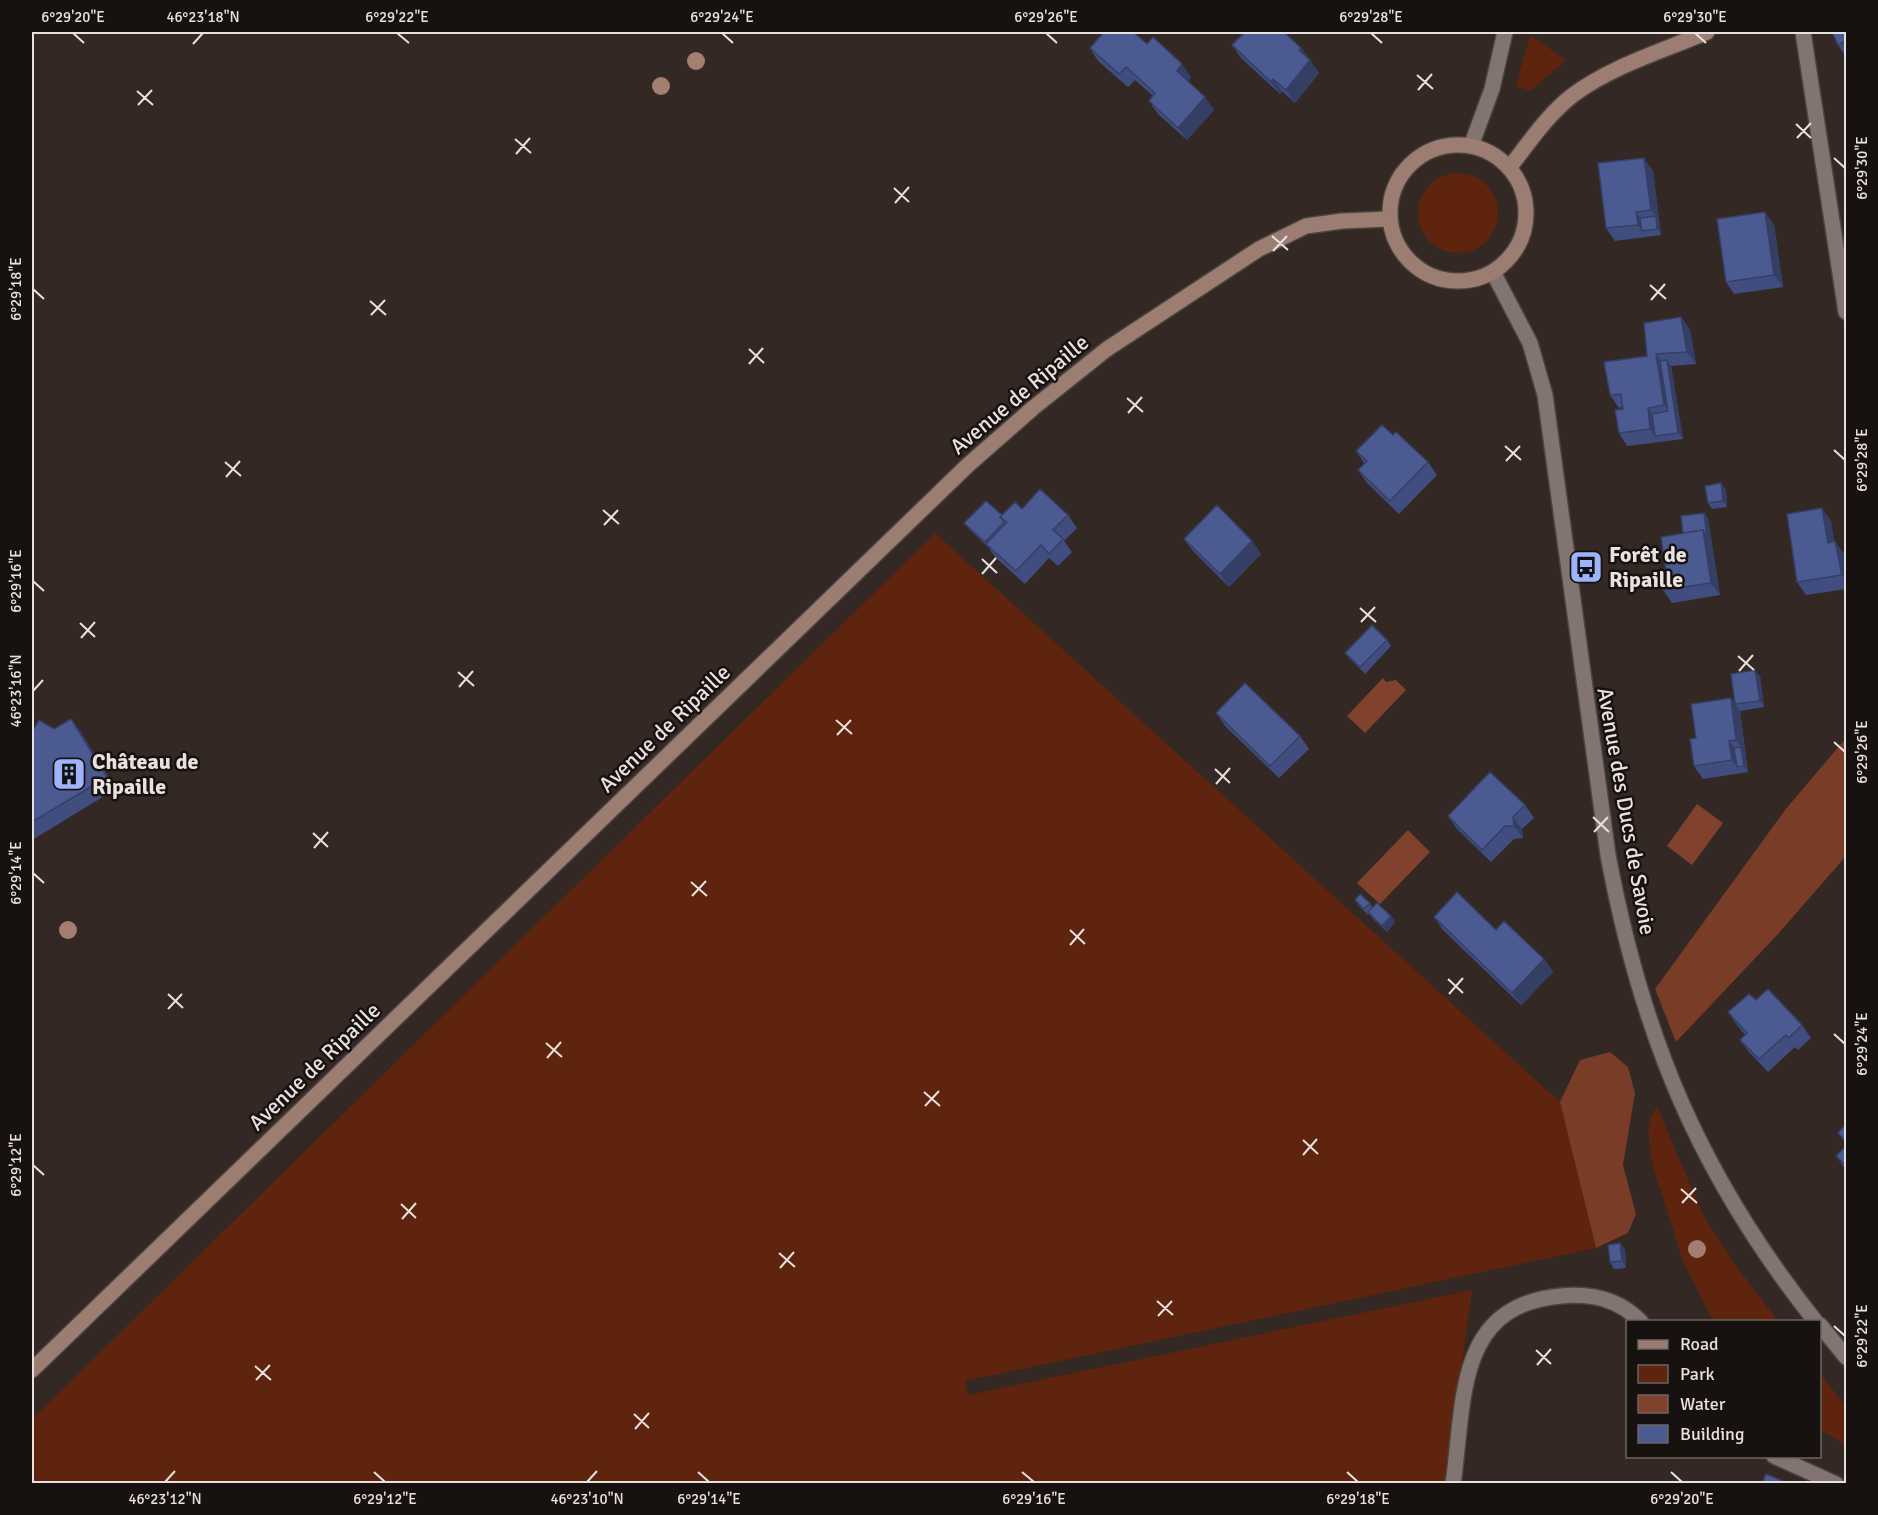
<svg xmlns="http://www.w3.org/2000/svg" width="1878" height="1515" font-family="Signika,sans-serif">
	<style>
		.green { fill: #5e240d }
		.forest { fill: #793c26 }
		.water { fill: #80422c }
		.lines { fill: none; stroke-linecap: round; stroke-linejoin: round }
		.lane-casing { stroke: #4c4340; stroke-width: 18 }
		.street-casing { stroke: #4c4340; stroke-width: 18 }
		.secondary-casing { stroke: #4c4340; stroke-width: 18 }
		.lane { stroke: #827571; stroke-width: 15 }
		.street { stroke: #827571; stroke-width: 15 }
		.secondary { stroke: #9c7d72; stroke-width: 15 }
		.tree { fill: #a37e71 }
		.wall { fill: #414d7e }
		.shaded-wall { fill: #353f66 }
		.building { fill: #4c5a92; stroke: #353f66; stroke-width: 1.5 }
		.ticks { fill: none; stroke: #e9e1df; stroke-width: 2 }
		.labels { text-anchor: middle; stroke-width: 5; stroke-linejoin: round; paint-order: stroke }
		.street-label { font-size: 22px; fill: #e9e1df; stroke: #171210 }
		.poi-label { font-size: 22px; font-weight: bold; fill: #e9e1df; stroke: #171210; text-anchor: start }
		.neatline { fill: none; stroke: #e9e1df; stroke-width: 2 }
		.ticks-label { font-size: 15px; text-anchor: middle; fill: #e9e1df }
	</style>
	<rect width="100%" height="100%" fill="#332824"/>
	<g class="green">
		<polygon points="1530,35 1566,60 1530,91 1516,86"/>
		<circle cx="1458" cy="213" r="40"/>
		<polygon points="935,533 1560,1102 1596,1248 965,1381 968,1395 1472,1290 1446,1483 32,1484 32,1419"/>
		<polygon points="1657,1106 1703,1215 1732,1260 1778,1321 1713,1321 1683,1261 1652,1163 1648,1131 1651,1117"/>
		<polygon points="1820,1374 1846,1406 1846,1445 1820,1430"/>
	</g>
	<g class="forest">
		<polygon points="1846,738 1846,856 1778,934 1676,1042 1655,989 1785,810"/>
		<polygon points="1610,1052 1628,1067 1635,1093 1623,1165 1636,1214 1628,1233 1596,1248 1560,1102 1580,1060"/>
	</g>
	<g class="water">
		<polygon points="1383,678 1386,682 1396,680 1406,690 1365,733 1347,716"/>
		<polygon points="1697,804 1723,823 1692,865 1667,846"/>
		<polygon points="1408,830 1430,852 1380,904 1357,883"/>
	</g>
	<g class="lines">
		<g class="lane-casing">
			<g id="lane">
				<polyline points="1803,32 1846,312"/>
				<polyline points="1774,1456 1836,1484"/>
				<path d="M1453 1484C1465 1401 1455 1305 1561 1296 1592 1293 1619 1299 1641 1322"/>
			</g>
		</g>
		<g class="street-casing">
			<g id="street">
				<polyline points="1471,146 1492,89 1505,32"/>
				<path d="M1493 272 1530 343 1545 395 1608 855C1642 1037 1700 1176 1816 1322"/>
				<polyline points="1820,1325 1846,1357"/>
			</g>
		</g>
		<g class="secondary-casing">
			<g id="secondary">
				<circle cx="1458" cy="213" r="68"/>
				<path d="M1509 168C1529 143 1547 115 1573 95 1612 66 1663 51 1707 32"/>
				<polyline points="32,1370 968,465 1033,408 1107,349 1259,249 1306,226 1342,221 1389,219"/>
			</g>
		</g>
		<use href="#lane" class="lane"/>
		<use href="#street" class="street"/>
		<use href="#secondary" class="secondary"/>
	</g>
	<g class="tree">
		<circle cx="696" cy="61" r="9"/>
		<circle cx="661" cy="86" r="9"/>
		<circle cx="68" cy="930" r="9"/>
		<circle cx="1697" cy="1249" r="9"/>
	</g>
	<g class="wall">
		<polygon points="1846,32 1846,57 1838,45"/>
		<polygon points="1147,44 1191,77 1188,81 1214,110 1187,140 1158,114 1149,101 1153,96 1135,80 1128,87 1098,61 1090,48"/>
		<polygon points="1232,45 1301,48 1319,73 1295,103 1282,91 1280,94 1241,58"/>
		<polygon points="1653,171 1661,235 1615,241 1606,228"/>
		<polygon points="1774,225 1783,287 1734,294 1726,282"/>
		<polygon points="1681,317 1690,330 1696,364 1671,366 1683,439 1627,446 1619,433 1622,407 1619,408 1610,395 1647,356"/>
		<polygon points="1393,435 1428,462 1437,475 1399,514 1367,483 1358,470 1365,464 1356,451"/>
		<polygon points="1721,483 1726,490 1727,507 1712,509 1708,503"/>
		<polygon points="1022,509 1068,515 1077,528 1064,541 1072,552 1058,566 1049,558 1025,584 995,557 989,548 969,529 964,523 1002,515"/>
		<polygon points="1704,513 1708,519 1720,595 1672,603 1663,590 1666,571 1683,533"/>
		<polygon points="1831,521 1834,542 1844,554 1846,567 1846,589 1806,595 1797,582"/>
		<polygon points="1184,539 1252,541 1261,554 1229,587 1193,551"/>
		<polygon points="1387,640 1391,646 1365,674 1350,659 1345,653"/>
		<polygon points="1760,676 1764,707 1740,711 1748,772 1703,779 1694,766 1696,738 1731,698 1735,704"/>
		<polygon points="1216,713 1300,736 1309,749 1279,778 1225,726"/>
		<polygon points="54,729 80,731 116,789 32,840 32,732"/>
		<polygon points="1525,805 1534,818 1522,829 1523,838 1514,839 1491,862 1457,829 1448,816"/>
		<polygon points="1355,900 1370,903 1373,908 1391,916 1395,922 1387,932 1373,919 1370,914 1368,915 1359,906"/>
		<polygon points="1434,917 1496,930 1544,959 1553,972 1521,1005 1443,930"/>
		<polygon points="1756,1000 1802,1025 1811,1038 1798,1050 1795,1047 1768,1072 1749,1052 1740,1040 1745,1035 1737,1025 1728,1012"/>
		<polygon points="1846,1146 1846,1170 1836,1156"/>
		<polygon points="1620,1243 1625,1250 1626,1268 1614,1269 1610,1262"/>
	</g>
	<g class="shaded-wall">
		<polygon points="1301,48 1319,73 1295,103 1286,90 1299,50"/>
		<polygon points="1182,64 1191,77 1186,84 1177,71"/>
		<polygon points="1273,79 1282,91 1280,94 1271,82"/>
		<polygon points="1205,97 1214,110 1187,140 1178,128"/>
		<polygon points="1644,158 1653,171 1661,235 1657,229 1656,216 1651,210"/>
		<polygon points="1636,212 1645,224 1642,231 1646,238 1638,225"/>
		<polygon points="1765,212 1774,225 1783,287 1774,275"/>
		<polygon points="1681,317 1690,330 1696,364 1687,352"/>
		<polygon points="1656,354 1665,367 1673,418 1664,405"/>
		<polygon points="1667,360 1671,366 1683,439 1678,433"/>
		<polygon points="1648,408 1657,420 1655,436 1650,429"/>
		<polygon points="1721,483 1726,490 1727,507 1723,501"/>
		<polygon points="1822,508 1831,521 1837,556 1828,543"/>
		<polygon points="1704,513 1708,519 1720,595 1711,583 1703,530"/>
		<polygon points="1252,541 1261,554 1229,587 1220,574"/>
		<polygon points="1835,541 1844,554 1846,567 1846,582 1842,575"/>
		<polygon points="1755,670 1760,676 1764,707 1760,701"/>
		<polygon points="1731,698 1740,711 1748,772 1744,766 1741,747 1736,740"/>
		<polygon points="71,719 80,731 116,789 107,777"/>
		<polygon points="1729,741 1738,754 1737,767 1732,760"/>
		<polygon points="1513,817 1522,829 1523,838 1514,826"/>
		<polygon points="1391,916 1395,922 1387,932 1382,926"/>
		<polygon points="1544,959 1553,972 1521,1005 1512,993"/>
		<polygon points="1620,1243 1625,1250 1626,1268 1622,1261"/>
	</g>
	<g class="building">
		<polygon points="1104,32 1133,32 1147,44 1153,37 1182,64 1177,71 1205,97 1178,128 1149,101 1155,93 1126,67 1119,74 1090,48"/>
		<polygon points="1245,32 1284,32 1301,48 1299,50 1310,60 1286,90 1273,79 1271,82 1232,45"/>
		<polygon points="1832,32 1846,32 1846,41 1838,45"/>
		<polygon points="1644,158 1651,210 1636,212 1638,225 1606,228 1598,163"/>
		<polygon points="1765,212 1774,275 1726,282 1717,219"/>
		<polygon points="1656,216 1657,229 1642,231 1640,218"/>
		<polygon points="1681,317 1687,352 1656,354 1664,405 1648,408 1650,429 1619,433 1615,410 1623,409 1621,394 1610,395 1604,362 1647,356 1644,323"/>
		<polygon points="1667,360 1678,433 1655,436 1652,414 1668,411 1660,361"/>
		<polygon points="1382,425 1393,435 1396,432 1428,462 1390,501 1358,470 1367,461 1356,451"/>
		<polygon points="1721,483 1723,501 1708,503 1705,486"/>
		<polygon points="1040,489 1068,515 1053,530 1063,539 1049,554 1041,545 1016,571 986,544 1007,522 1000,517 1015,502 1022,509"/>
		<polygon points="986,501 1002,515 1000,517 1004,522 985,542 964,523"/>
		<polygon points="1217,505 1252,541 1220,574 1184,539"/>
		<polygon points="1822,508 1828,543 1835,541 1842,575 1797,582 1787,514"/>
		<polygon points="1704,513 1707,537 1703,530 1683,533 1681,516"/>
		<polygon points="1703,530 1711,583 1663,590 1660,572 1666,571 1661,537"/>
		<polygon points="1372,625 1387,640 1360,667 1345,653"/>
		<polygon points="1755,670 1760,701 1735,704 1731,674"/>
		<polygon points="1245,683 1300,736 1270,766 1216,713"/>
		<polygon points="1731,698 1736,740 1729,741 1732,760 1694,766 1690,739 1696,738 1691,704"/>
		<polygon points="71,719 107,777 32,822 32,732 39,720 54,729"/>
		<polygon points="1741,747 1744,766 1737,767 1734,748"/>
		<polygon points="1490,772 1525,805 1513,817 1514,826 1505,826 1482,850 1448,816"/>
		<polygon points="1457,892 1496,930 1504,921 1544,959 1512,993 1434,917"/>
		<polygon points="1360,894 1370,903 1364,909 1355,900"/>
		<polygon points="1377,903 1391,916 1382,926 1368,912"/>
		<polygon points="1768,989 1802,1025 1789,1038 1786,1035 1759,1059 1740,1040 1747,1033 1728,1012 1749,994 1756,1000"/>
		<polygon points="1846,1124 1846,1142 1838,1133"/>
		<polygon points="1846,1146 1846,1166 1836,1156"/>
		<polygon points="1620,1243 1622,1261 1610,1262 1608,1245"/>
		<polygon points="1766,1474 1785,1482 1784,1484 1762,1484"/>
	</g>
	<path class="ticks" d="M73 33 84 43M397 33 409 43M722 33 733 43M1046 33 1057 43M1371 33 1382 43M1695 33 1706 43M193 44 203 33M1417 75 1433 89M1418 90 1432 74M137 91 153 105M138 105 152 90M1796 124 1811 138M1797 138 1811 123M515 139 531 153M516 154 530 138M1834 158 1845 168M894 188 909 202M895 203 909 187M1272 236 1288 250M1273 251 1287 236M1650 285 1666 299M33 289 44 299M1651 300 1665 284M370 301 386 315M371 315 385 300M749 349 764 363M749 364 763 348M1127 398 1143 412M1128 413 1142 397M1505 446 1521 460M1834 450 1845 460M1506 461 1520 446M225 462 241 476M226 477 240 461M603 510 619 524M604 525 618 510M982 559 997 573M982 574 996 558M33 581 44 591M1360 608 1376 622M1361 622 1375 607M80 623 95 637M81 638 95 622M1738 656 1754 670M1739 671 1753 655M458 672 474 686M459 687 473 671M33 691 43 680M836 720 852 734M837 735 851 720M1834 742 1845 752M1215 769 1230 783M1216 784 1230 768M1593 817 1609 832M1594 832 1608 817M313 833 328 847M314 848 328 832M33 873 44 883M691 882 707 896M692 896 706 881M1070 930 1085 944M1070 945 1084 929M1448 979 1463 993M168 994 183 1008M1449 994 1463 978M168 1009 182 994M1834 1034 1845 1044M546 1043 562 1057M547 1058 561 1042M924 1092 940 1106M925 1106 939 1091M1303 1140 1318 1154M1303 1155 1317 1139M33 1165 44 1175M1681 1189 1697 1203M1682 1203 1696 1188M401 1204 416 1218M402 1219 416 1203M779 1253 795 1267M780 1268 794 1252M1157 1301 1173 1315M1158 1316 1172 1301M1834 1326 1845 1336M1536 1350 1551 1364M1537 1365 1551 1349M255 1366 271 1380M256 1380 270 1365M634 1414 649 1428M635 1429 649 1413M374 1472 385 1482M698 1472 709 1482M1022 1472 1034 1482M1347 1472 1358 1482M1671 1472 1682 1482M165 1482 175 1471M587 1482 597 1471"/>
	<defs>
		<g id="bus-square" transform="scale(1.725)"><rect x="-9" y="-9" width="18" height="18" rx="4" fill="#9fb3fd" stroke="#171210"/><path d="M-5-6H5V4H4V6H2V4H-2V6H-4V4H-5ZM-3.5-4V0h7V-4ZM-3.5 1.2v1.5H-2V1.2ZM2 1.2v1.5H3.5V1.2Z" fill="#111"/></g>
		<g id="building-square" transform="scale(1.725)"><rect x="-9" y="-9" width="18" height="18" rx="4" fill="#9fb3fd" stroke="#171210"/><path d="M-4-6H4V6H1V3H-1V6H-4ZM-2.5-4.3h1.7v1.8h-1.7ZM.8-4.3h1.7v1.8H.8ZM-2.5-1h1.7V.8h-1.7ZM.8-1h1.7V.8H.8Z" fill="#111"/></g>
	</defs>
	<g fill-rule="evenodd">
		<use href="#bus-square" x="1586" y="567"/>
		<use href="#building-square" x="69" y="774"/>
	</g>
	<g class="labels">
		<g class="street-label">
			<text transform="translate(1019 394) rotate(-40)" y="8">Avenue de Ripaille</text>
			<text transform="translate(664 728) rotate(-44)" y="8">Avenue de Ripaille</text>
			<text transform="translate(1627 811) rotate(80)" y="8">Avenue des Ducs de Savoie</text>
			<text transform="translate(314 1066) rotate(-44)" y="8">Avenue de Ripaille</text>
		</g>
		<g class="poi-label">
			<text x="1609" y="562">Forêt de<tspan x="1609" dy="25">Ripaille</tspan></text>
			<text x="92" y="769">Château de<tspan x="92" dy="25">Ripaille</tspan></text>
		</g>
	</g>
	<rect width="1878" height="1515" fill="none" stroke="#171210" stroke-width="66"/>
	<rect x="1626" y="1320" width="195" height="138" fill="#171210" stroke="#6b6563" stroke-width="1.5"/>
	<rect x="1638" y="1340" width="30" height="9" fill="#9c7d72" stroke="#6b6563" stroke-width="1.5"/>
	<text x="1680" y="1350" font-size="18" fill="#e9e1df">Road</text>
	<rect x="1638" y="1365" width="30" height="18" fill="#5e240d" stroke="#6b6563" stroke-width="1.5"/>
	<text x="1680" y="1380" font-size="18" fill="#e9e1df">Park</text>
	<rect x="1638" y="1395" width="30" height="18" fill="#80422c" stroke="#6b6563" stroke-width="1.5"/>
	<text x="1680" y="1410" font-size="18" fill="#e9e1df">Water</text>
	<rect x="1638" y="1425" width="30" height="18" fill="#4c5a92" stroke="#6b6563" stroke-width="1.5"/>
	<text x="1680" y="1440" font-size="18" fill="#e9e1df">Building</text>
	<rect x="33" y="33" width="1812" height="1449" class="neatline"/>
	<g class="ticks-label">
		<text x="73" y="22">6°29'20"E</text>
		<text x="203" y="22">46°23'18"N</text>
		<text x="397" y="22">6°29'22"E</text>
		<text x="722" y="22">6°29'24"E</text>
		<text x="1046" y="22">6°29'26"E</text>
		<text x="1371" y="22">6°29'28"E</text>
		<text x="1695" y="22">6°29'30"E</text>
		<text transform="translate(1862 168) rotate(-90)" y="5">6°29'30"E</text>
		<text transform="translate(16 289) rotate(-90)" y="5">6°29'18"E</text>
		<text transform="translate(1862 460) rotate(-90)" y="5">6°29'28"E</text>
		<text transform="translate(16 581) rotate(-90)" y="5">6°29'16"E</text>
		<text transform="translate(16 691) rotate(-90)" y="5">46°23'16"N</text>
		<text transform="translate(1862 752) rotate(-90)" y="5">6°29'26"E</text>
		<text transform="translate(16 873) rotate(-90)" y="5">6°29'14"E</text>
		<text transform="translate(1862 1044) rotate(-90)" y="5">6°29'24"E</text>
		<text transform="translate(16 1165) rotate(-90)" y="5">6°29'12"E</text>
		<text transform="translate(1862 1336) rotate(-90)" y="5">6°29'22"E</text>
		<text x="165" y="1504">46°23'12"N</text>
		<text x="385" y="1504">6°29'12"E</text>
		<text x="587" y="1504">46°23'10"N</text>
		<text x="709" y="1504">6°29'14"E</text>
		<text x="1034" y="1504">6°29'16"E</text>
		<text x="1358" y="1504">6°29'18"E</text>
		<text x="1682" y="1504">6°29'20"E</text>
	</g>
</svg>
